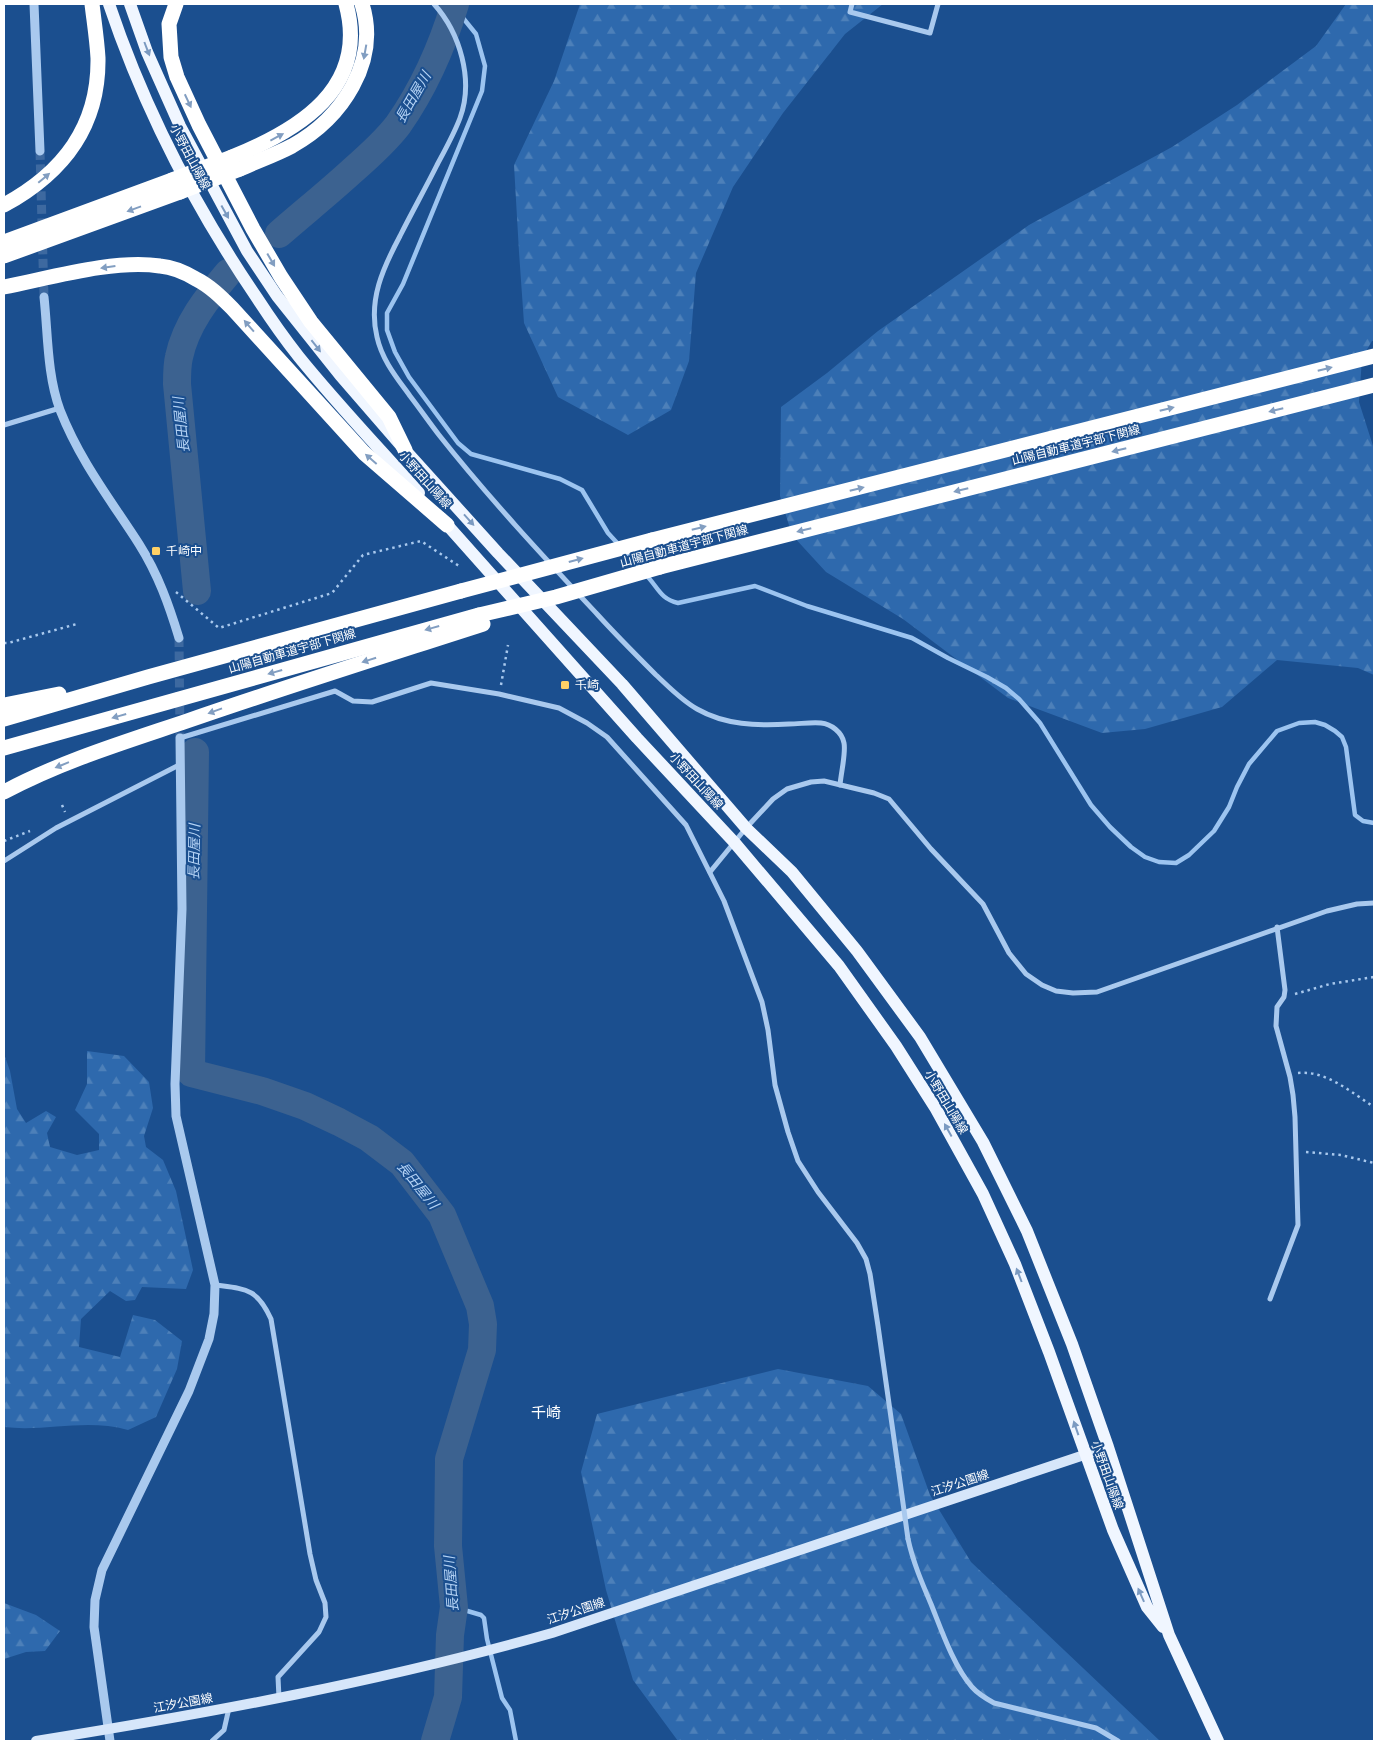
<svg xmlns="http://www.w3.org/2000/svg" width="1378" height="1745" font-family="Roboto,'Noto Sans JP',sans-serif">
	<style>
		.forest { fill: url(#forest-firs) }
		.lines { fill: none; stroke-linecap: round; stroke-linejoin: round }
		.stream { stroke: #9cc4f0; stroke-width: 4.5 }
		.river { stroke: #3c6290; stroke-width: 28 }
		.tertiary-tunnel { stroke: #3d69a0; stroke-width: 9; stroke-dasharray: 9 4.5; stroke-linecap: butt }
		.path { stroke: #a9c9ee; stroke-width: 2.5; stroke-dasharray: 2.5 4; stroke-linecap: butt }
		.minor { stroke: #a9c9ee; stroke-width: 5 }
		.tertiary { stroke: #a9c9ee; stroke-width: 9 }
		.secondary { stroke: #d6e6fa; stroke-width: 10 }
		.primary { stroke: #f0f6ff; stroke-width: 12 }
		.motorway { stroke: #fff; stroke-width: 15 }
		.minor-bridge { stroke: #a9c9ee; stroke-width: 5 }
		.motorway-bridge { stroke: #fff; stroke-width: 15 }
		.oneway { fill: #7b9ac1 }
		.oneway2 { fill: #829ec1 }
		.poi-dot { fill: #ffd166; stroke: #1b4f8f; stroke-width: 2 }
		.labels { text-anchor: middle; stroke-width: 4; stroke-linejoin: round; paint-order: stroke }
		.street-label { font-size: 12px; fill: #fff; stroke: #1b4f8f }
		.poi-label { font-size: 12px; fill: #fff; stroke: #1b4f8f; text-anchor: start }
		.water-label { font-size: 14px; font-style: italic; fill: #b5d3f5; stroke: #1b4f8f }
		.quarter-label { font-size: 15px; fill: #fff; stroke: #1b4f8f }
	</style>
	<defs>
		<pattern id="forest-firs" width="22" height="20" patternUnits="userSpaceOnUse" patternTransform="scale(1.25)"><rect width="22" height="20" fill="#2e69ad"/><path d="M5 1l3.5 6h-7zM16 11l3.5 6h-7z" fill="#4d80b9"/></pattern>
	</defs>
	<rect width="100%" height="100%" fill="#1b4f8f"/>
	<g class="forest">
		<polygon points="580,4 883,4 845,34 783,113 733,187 696,273 689,361 671,410 628,435 558,397 524,323 519,252 514,165 554,81"/>
		<polygon points="1346,4 1374,4 1374,341 1372,341 1362,358 1359,402 1374,449 1374,675 1358,668 1277,660 1222,707 1145,729 1102,733 1008,698 903,619 826,572 792,535 780,496 781,407 827,373 878,331 1029,225 1172,147 1237,105 1316,46"/>
		<path d="M87 1051 124 1056 149 1082 153 1108 144 1136 146 1147 163 1160 176 1191 193 1270 186 1289 142 1287 135 1300 126 1301 110 1291 81 1319 79 1347 120 1357 133 1315 155 1320 182 1341 177 1369 156 1417 128 1430C86 1418 46 1432 4 1427V1054L10 1071 17 1109 26 1123 46 1111 56 1117 47 1133 50 1147 77 1155 99 1150V1134L75 1110 87 1084Z"/>
		<polygon points="778,1369 868,1386 901,1414 930,1495 971,1562 1160,1741 678,1741 633,1680 606,1590 581,1472 597,1414"/>
		<polygon points="4,1603 36,1615 60,1631 45,1651 26,1652 4,1659"/>
	</g>
	<g class="lines">
		<g class="stream">
			<polyline points="459,4 463,18 476,34 485,66 482,91 403,284 387,313 387,330 395,352 409,377 458,443 471,454 560,479 582,490 608,533 619,545"/>
			<polyline points="624,551 641,569"/>
			<path d="M646 575C658 587 660 599 678 603L755 586 807 606 912 638 948 658 987 677 1006 688 1019 699 1040 723 1091 805 1110 827 1131 847 1145 857 1159 862 1176 863 1189 855 1214 831 1229 807 1237 787 1249 764 1277 731 1299 723 1315 722 1325 725 1335 731 1342 737 1346 747 1355 815 1363 821 1374 823"/>
			<polyline points="454,1607 481,1615 484,1618 487,1639 502,1698 510,1710 516,1741"/>
		</g>
		<g class="river">
			<path d="M279 234C303 213 328 193 352 171 368 157 385 142 398 125 424 88 442 47 455 4"/>
			<path d="M197 591 177 384C177 375 177 365 179 357 186 324 207 298 228 273"/>
			<polyline points="195,752 191,1073 262,1091 305,1106 339,1122 369,1138 402,1163 442,1215 480,1306 483,1324 482,1350 449,1459 448,1546 454,1607 450,1635 448,1697 435,1741"/>
		</g>
		<g class="tertiary-tunnel">
			<polyline points="40,151 44,297"/>
			<polyline points="179,638 180,738"/>
		</g>
		<g class="path">
			<polyline points="176,592 219,628 332,593 363,555 421,541 459,566"/>
			<polyline points="4,643 8,643 77,624"/>
			<polyline points="501,685 508,645"/>
			<polyline points="62,805 65,812"/>
			<polyline points="4,841 30,831"/>
			<polyline points="1295,994 1330,984 1374,977"/>
			<path d="M1298 1073C1326 1070 1352 1093 1374 1107"/>
			<polyline points="1306,1152 1341,1155 1374,1163"/>
		</g>
		<g class="minor">
			<path d="M434 4C460 33 474 80 460 118 454 134 445 150 437 165 425 189 412 212 400 236 383 268 368 300 377 337 382 360 397 378 410 396 420 409 429 422 439 435 488 497 543 556 597 614 616 635 636 655 656 675 669 687 681 700 697 709 725 725 757 726 789 724 799 724 811 722 821 723 831 724 842 732 844 743 846 753 841 773 840 785"/>
			<polyline points="852,4 850,12 930,33 938,4"/>
			<polyline points="4,425 60,408"/>
			<polyline points="180,738 335,691 353,701 372,702 431,683 499,694 559,708 587,723 607,737 686,825 724,901 762,1002 768,1030 775,1085 788,1132 798,1161 818,1192 857,1243 866,1259 870,1274 878,1326 898,1467"/>
			<polyline points="4,861 56,828 181,764"/>
			<polyline points="710,872 746,828 773,799 787,789 811,782 824,781 874,793 889,799 931,849 983,904 1009,953 1026,974 1042,985 1056,991 1073,993 1097,992 1327,911 1357,904 1374,903"/>
			<path d="M215 1285C246 1289 257 1288 271 1319L310 1554 316 1580 325 1603 326 1617 319 1632 278 1677 279 1698"/>
			<polyline points="1270,1299 1298,1225 1295,1117 1293,1095 1290,1077 1276,1026 1277,1007 1284,997 1285,990 1277,927"/>
			<path d="M908 1539C913 1562 922 1583 931 1604 941 1629 954 1667 972 1687 978 1694 985 1698 994 1703L1096 1728 1118 1741"/>
			<polyline points="212,1741 224,1730 229,1708"/>
		</g>
		<g class="tertiary">
			<polyline points="34,4 40,151"/>
			<path d="M44 297C48 334 47 375 60 410 80 461 110 499 139 544 158 574 169 605 179 638"/>
			<polyline points="110,1741 94,1627 95,1600 102,1570 189,1391 209,1339 214,1314 215,1285 176,1116 175,1084 182,909 180,738"/>
		</g>
		<path class="secondary" d="M36 1741C210 1713 383 1681 552 1633L1108 1447"/>
		<g class="primary">
			<path d="M109 4C144 108 195 207 257 298 270 318 284 338 299 357 337 404 379 448 419 493"/>
			<polyline points="130,4 147,52 180,126 247,251 277,296 340,375 405,450 498,553 622,684 746,828 792,872 857,951 920,1037 983,1142 1027,1231 1072,1344 1108,1447 1169,1635 1218,1741"/>
			<polyline points="441,518 637,738 734,842 839,966 896,1046 936,1109 983,1194 1015,1264 1049,1352 1113,1530 1147,1607 1163,1627"/>
		</g>
		<g class="motorway">
			<polyline points="176,4 169,24 171,57 177,77 199,125 253,229 281,277 311,322 389,417 405,450"/>
			<path d="M232 157C299 130 369 88 346 4"/>
			<path d="M240 169C257 161 275 155 292 146 342 118 380 62 362 4"/>
			<path d="M4 205C63 173 99 127 98 58 97 40 94 21 92 4"/>
			<polyline points="4,242 172,180"/>
			<polyline points="4,256 180,192"/>
			<path d="M4 287C50 278 114 259 160 266 172 267 186 273 196 279 210 286 221 297 232 308L364 453 447 525"/>
			<polyline points="652,540 1374,356"/>
			<polyline points="660,567 1374,385"/>
			<polyline points="4,705 59,694"/>
			<polyline points="4,719 148,677 461,591"/>
			<polyline points="4,748 479,615"/>
			<path d="M4 792C62 761 125 742 187 721 285 687 384 656 483 624"/>
		</g>
		<polyline class="minor-bridge" points="898,1467 908,1539"/>
		<g class="motorway-bridge">
			<polyline points="172,180 232,157"/>
			<polyline points="180,192 240,169"/>
			<polyline points="461,591 652,540"/>
			<polyline points="479,615 556,597 660,567"/>
		</g>
	</g>
	<defs><path id="oneway-solid" d="M-6-.8H1V-3.2L6.5 0L1 3.2V.8H-6Z" transform="scale(1.25)"/></defs>
	<g class="oneway">
		<use href="#oneway-solid" transform="translate(147 49) rotate(69)"/>
		<use href="#oneway-solid" transform="translate(225 212) rotate(61)"/>
		<use href="#oneway-solid" transform="translate(316 346) rotate(52)"/>
		<use href="#oneway-solid" transform="translate(469 520) rotate(48)"/>
		<use href="#oneway-solid" transform="translate(948 1130) rotate(-119)"/>
		<use href="#oneway-solid" transform="translate(1019 1275) rotate(-111)"/>
		<use href="#oneway-solid" transform="translate(1076 1428) rotate(-109)"/>
		<use href="#oneway-solid" transform="translate(1141 1595) rotate(-114)"/>
	</g>
	<g class="oneway2">
		<use href="#oneway-solid" transform="translate(365 52) rotate(100)"/>
		<use href="#oneway-solid" transform="translate(188 101) rotate(65)"/>
		<use href="#oneway-solid" transform="translate(277 137) rotate(-28)"/>
		<use href="#oneway-solid" transform="translate(44 178) rotate(-40)"/>
		<use href="#oneway-solid" transform="translate(134 209) rotate(160)"/>
		<use href="#oneway-solid" transform="translate(271 260) rotate(60)"/>
		<use href="#oneway-solid" transform="translate(108 267) rotate(172)"/>
		<use href="#oneway-solid" transform="translate(249 326) rotate(-131)"/>
		<use href="#oneway-solid" transform="translate(1325 369) rotate(-14)"/>
		<use href="#oneway-solid" transform="translate(1167 409) rotate(-14)"/>
		<use href="#oneway-solid" transform="translate(1276 410) rotate(166)"/>
		<use href="#oneway-solid" transform="translate(1119 450) rotate(166)"/>
		<use href="#oneway-solid" transform="translate(371 459) rotate(-139)"/>
		<use href="#oneway-solid" transform="translate(857 489) rotate(-14)"/>
		<use href="#oneway-solid" transform="translate(961 490) rotate(166)"/>
		<use href="#oneway-solid" transform="translate(699 528) rotate(-14)"/>
		<use href="#oneway-solid" transform="translate(804 530) rotate(166)"/>
		<use href="#oneway-solid" transform="translate(576 560) rotate(-15)"/>
		<use href="#oneway-solid" transform="translate(432 628) rotate(164)"/>
		<use href="#oneway-solid" transform="translate(369 660) rotate(162)"/>
		<use href="#oneway-solid" transform="translate(275 672) rotate(164)"/>
		<use href="#oneway-solid" transform="translate(215 711) rotate(160)"/>
		<use href="#oneway-solid" transform="translate(119 716) rotate(164)"/>
		<use href="#oneway-solid" transform="translate(62 765) rotate(158)"/>
	</g>
	<g class="poi-dot">
		<rect x="151" y="546" width="10" height="10" rx="2.5"/>
		<rect x="560" y="680" width="10" height="10" rx="2.5"/>
	</g>
	<g class="labels">
		<g class="street-label">
			<text transform="translate(190 157) rotate(62)" y="4">小野田山陽線</text>
			<text transform="translate(1076 445) rotate(-14)" y="4">山陽自動車道宇部下関線</text>
			<text transform="translate(425 480) rotate(48)" y="4">小野田山陽線</text>
			<text transform="translate(684 546) rotate(-15)" y="4">山陽自動車道宇部下関線</text>
			<text transform="translate(292 651) rotate(-16)" y="4">山陽自動車道宇部下関線</text>
			<text transform="translate(696 781) rotate(47)" y="4">小野田山陽線</text>
			<text transform="translate(946 1102) rotate(59)" y="4">小野田山陽線</text>
			<text transform="translate(1107 1475) rotate(70)" y="4">小野田山陽線</text>
			<text transform="translate(960 1483) rotate(-18)" y="4">江汐公園線</text>
			<text transform="translate(576 1611) rotate(-18)" y="4">江汐公園線</text>
			<text transform="translate(183 1703) rotate(-10)" y="4">江汐公園線</text>
		</g>
		<g class="poi-label">
			<text x="166" y="555">千崎中</text>
			<text x="575" y="689">千崎</text>
		</g>
		<g class="water-label">
			<text transform="translate(413 97) rotate(-60)" y="5">長田屋川</text>
			<text transform="translate(181 425) rotate(-96)" y="5">長田屋川</text>
			<text transform="translate(194 852) rotate(-89)" y="5">長田屋川</text>
			<text transform="translate(418 1185) rotate(51)" y="5">長田屋川</text>
			<text transform="translate(451 1584) rotate(-94)" y="5">長田屋川</text>
		</g>
		<g class="quarter-label">
			<text x="546" y="1418">千崎</text>
		</g>
	</g>
	<rect width="1378" height="1745" fill="none" stroke="#ffffff" stroke-width="10"/>
</svg>
